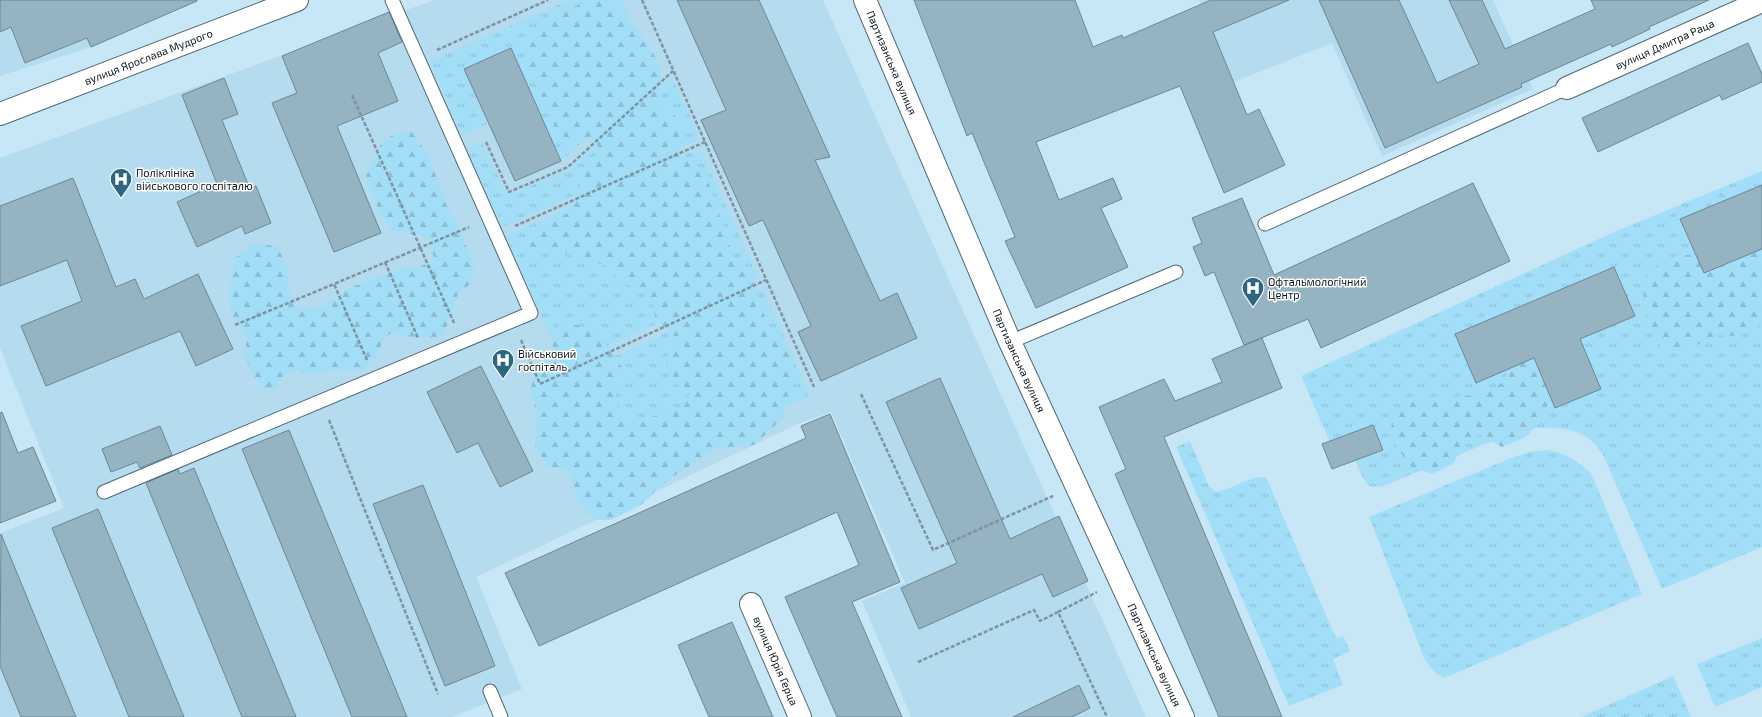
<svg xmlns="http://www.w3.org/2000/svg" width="1762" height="717" font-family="'Exo 2',sans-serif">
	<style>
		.built { fill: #b5dbee }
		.grass { fill: url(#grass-tufts) }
		.forest { fill: url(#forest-firs) }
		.building { fill: #95b3c1; stroke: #6a8794 }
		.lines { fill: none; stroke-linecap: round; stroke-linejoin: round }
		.service-casing { stroke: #4c6874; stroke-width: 15 }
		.minor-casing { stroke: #4c6874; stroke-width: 24 }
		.tertiary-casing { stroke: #4c6874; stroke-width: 24 }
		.path { stroke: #7d949f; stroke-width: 2.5; stroke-dasharray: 4 2; stroke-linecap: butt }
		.service { stroke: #fff; stroke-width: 13 }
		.minor { stroke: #fff; stroke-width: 22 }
		.tertiary { stroke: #fff; stroke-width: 22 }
		.labels { text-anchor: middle; stroke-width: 3; stroke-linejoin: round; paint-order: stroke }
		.street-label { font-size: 11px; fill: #0b161b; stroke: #fff }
		.poi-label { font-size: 11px; fill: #0b161b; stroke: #fff; text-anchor: start }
	</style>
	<defs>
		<pattern id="grass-tufts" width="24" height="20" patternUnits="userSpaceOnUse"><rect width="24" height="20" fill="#a3def9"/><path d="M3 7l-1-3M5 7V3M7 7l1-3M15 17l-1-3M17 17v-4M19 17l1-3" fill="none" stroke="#8bbed5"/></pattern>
		<pattern id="forest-firs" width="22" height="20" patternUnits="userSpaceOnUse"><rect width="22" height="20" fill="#a3def9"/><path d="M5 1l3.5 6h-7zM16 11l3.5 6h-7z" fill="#8bbed5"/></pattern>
	</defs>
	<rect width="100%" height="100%" fill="#c8e7f6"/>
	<g class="built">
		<polygon points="0,0 72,0 91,47 0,76"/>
		<polygon points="434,0 823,0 1146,717 911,717 862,601 905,583 831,412 798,424 476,577 522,689 452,717 0,717 0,533 64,508 0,348 0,158"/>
		<polygon points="1199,0 1493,0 1533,89 1382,156 1332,43 1234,82"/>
	</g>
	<g class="grass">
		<polygon points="570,0 622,0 654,76 561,161 511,48 464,69 488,124 462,135 430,61"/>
		<polygon points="672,77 700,139 503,227 466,147 482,143 507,195 569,170"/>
		<polygon points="700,148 758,278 564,366 506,236"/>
		<path d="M1762 171V547L1662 589 1602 453C1598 448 1594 443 1589 439 1571 425 1541 427 1519 430L1381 487 1369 486 1363 478 1355 460 1383 450 1373 425 1330 442 1301 376 1614 232Z"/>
		<polygon points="763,288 809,396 589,503 537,392"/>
		<path d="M1190 441 1209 486 1216 492C1234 489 1247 476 1266 477L1336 638 1343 636 1350 651 1333 659 1343 685 1289 706 1176 447Z"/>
		<path d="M1550 450C1567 454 1578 461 1591 473L1642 594 1444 678 1434 672 1425 660 1369 517 1511 458 1529 452Z"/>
		<polygon points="1762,638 1762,687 1715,707 1697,664"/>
		<polygon points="1673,676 1691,717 1581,717"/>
	</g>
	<g class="forest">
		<path d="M593 0H608C627 18 648 37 658 63 662 73 661 94 662 106 688 124 684 127 680 157L691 160 707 178 733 256 747 267 771 333 788 347 793 375 787 395 783 418 754 445 718 448 669 479 641 505 611 520H596L579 503 573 483 567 468 548 467 535 446 536 423 534 401 530 388 540 366 553 357V340L558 325C590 319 605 343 622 367L616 396 623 419C644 418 682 417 690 393L679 386 666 364 669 350 679 336H673L655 319 654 306 641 291 618 280 611 268 598 263 582 262 564 252 533 248 522 237 532 230 568 213 578 194 581 176 600 149 589 136 583 141 569 142 555 128 549 110 528 72 525 50C537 31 552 15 573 7 579 4 587 4 593 0Z"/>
		<path d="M411 131 429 156 445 202 455 220 475 268 470 284 458 294 448 324 442 336C424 339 408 337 391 333L382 341 379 354 363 370 325 371 309 375 296 370 283 376 275 389H265L255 377 244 356 247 340 230 311 229 287 235 258 253 244 277 246 289 271 288 288 298 308 319 309 348 289 371 279 406 267 418 268 434 259 428 237 392 231 379 211 366 176C381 149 375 135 411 131Z"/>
		<path d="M1762 249V324L1738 336 1716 335 1682 353 1663 349C1652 331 1631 284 1653 268 1662 261 1666 267 1676 255H1696L1704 273Z"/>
		<polygon points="1534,358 1551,398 1541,419 1526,437 1502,447 1480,435 1464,440 1453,464 1432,474 1411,467 1390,437 1393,414 1413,400 1451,398 1485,393 1505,381 1507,370"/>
	</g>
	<g class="building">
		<polygon points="0,0 197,0 197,1 91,47 87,38 25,63 11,27 0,32"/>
		<polygon points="677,0 759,0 830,157 815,160 880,301 897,293 917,338 821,381 798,332 811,326 763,220 749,226 701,120 726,110"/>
		<polygon points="914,0 1075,0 1093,47 1122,35 1123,38 1211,0 1289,0 1213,32 1247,115 1259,109 1285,165 1224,193 1180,86 1036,142 1059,200 1113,178 1122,199 1101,208 1128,267 1036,308 1005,241 1015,237 972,133 967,136"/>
		<polygon points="1319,0 1399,0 1437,83 1479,64 1449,0 1482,0 1505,49 1595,9 1591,0 1709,0 1649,27 1650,29 1612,47 1611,44 1521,84 1522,87 1385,148"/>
		<polygon points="389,12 402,42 378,53 398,101 337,126 381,233 334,252 272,103 297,93 282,56"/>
		<polygon points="1748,43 1762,74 1762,82 1722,100 1720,95 1598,152 1582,118"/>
		<polygon points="511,48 561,161 515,181 464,69"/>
		<polygon points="224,78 238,114 222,120 250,189 256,186 271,223 245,234 242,226 197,247 177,202 217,184 182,95"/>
		<polygon points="73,178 116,287 135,279 144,299 198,274 233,349 196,366 180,331 46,386 21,326 82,301 67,260 0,286 0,206"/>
		<polygon points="1473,183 1510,261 1321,348 1308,319 1244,345 1214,272 1205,276 1193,247 1202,243 1192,218 1242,198 1274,275"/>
		<polygon points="1762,185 1762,249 1704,273 1680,219"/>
		<polygon points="1614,267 1635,316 1580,339 1601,389 1555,408 1534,358 1476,383 1455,334"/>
		<polygon points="1262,338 1282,388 1164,437 1282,717 1219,717 1115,474 1126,469 1099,407 1164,379 1175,401 1222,382 1212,359"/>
		<polygon points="481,366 533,471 500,487 478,443 457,453 427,392"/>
		<polygon points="940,378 1010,539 1059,516 1088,581 1053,597 1042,574 919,629 901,588 957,563 886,402"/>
		<polygon points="2,412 18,453 33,447 56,501 0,523 0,413"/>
		<polygon points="830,414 900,582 852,602 902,717 837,717 785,597 859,565 837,512 539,646 505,573 806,438 801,426"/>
		<polygon points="1373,425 1383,450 1332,469 1322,444"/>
		<polygon points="160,426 172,455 140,468 137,462 111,472 102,449"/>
		<polygon points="289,430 407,717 352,717 242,449"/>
		<polygon points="194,468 296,717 242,717 146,483 178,469 180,474"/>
		<polygon points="423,485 495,666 445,686 373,504"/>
		<polygon points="98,509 184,717 129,717 52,528"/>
		<polygon points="1,534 76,717 21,717 0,666"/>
		<polygon points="732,622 773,717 709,717 678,645"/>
		<polygon points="1079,685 1090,708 1072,717 1013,717"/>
	</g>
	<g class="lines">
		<g class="service-casing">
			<g id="service">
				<polyline points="1265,224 1567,88"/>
				<polyline points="1010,342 1176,272"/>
				<polyline points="104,492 531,313 392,0"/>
				<polyline points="490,691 501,717"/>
			</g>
		</g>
		<g class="minor-casing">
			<g id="minor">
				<path id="s1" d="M865 0 1010 342 1183 717"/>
				<path id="s2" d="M1567 88 1762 1"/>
				<path id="s3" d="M751 604 800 717"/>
			</g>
		</g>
		<g class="tertiary-casing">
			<g id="tertiary">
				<path id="s4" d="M0 114 297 0"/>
			</g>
		</g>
		<g class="path">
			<polyline points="642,0 814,387"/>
			<polyline points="437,50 548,0"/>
			<polyline points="352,95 454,323"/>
			<polyline points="486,142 509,192 568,167 673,71"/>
			<polyline points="515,226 705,142"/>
			<polyline points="385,262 418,338"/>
			<polyline points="235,325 334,284"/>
			<polyline points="521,340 540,384 766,280"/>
			<polyline points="367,360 334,284 469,227"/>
			<polyline points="861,394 933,550 1053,496"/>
			<polyline points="329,420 438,694"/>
			<polyline points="1058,612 1097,592"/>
			<polyline points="918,662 1034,610 1040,621 1058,612 1107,717"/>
		</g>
		<use href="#service" class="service"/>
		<use href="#minor" class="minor"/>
		<use href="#tertiary" class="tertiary"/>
	</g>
	<defs>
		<g id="hospital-pin" transform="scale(1.15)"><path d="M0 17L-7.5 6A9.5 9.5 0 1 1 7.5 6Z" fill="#2c677f" stroke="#fff"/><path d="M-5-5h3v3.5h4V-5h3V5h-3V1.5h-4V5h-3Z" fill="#fff"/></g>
	</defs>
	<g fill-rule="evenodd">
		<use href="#hospital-pin" x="121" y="179"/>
		<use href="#hospital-pin" x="1253" y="288"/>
		<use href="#hospital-pin" x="503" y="360"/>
	</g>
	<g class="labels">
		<g class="street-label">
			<text dy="4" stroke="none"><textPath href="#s2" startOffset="107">вулиця Дмитра Раца</textPath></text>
			<text dy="4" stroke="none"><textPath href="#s4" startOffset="159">вулиця Ярослава Мудрого</textPath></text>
			<text dy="4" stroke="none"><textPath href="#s1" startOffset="68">Партизанська вулиця</textPath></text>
			<text dy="4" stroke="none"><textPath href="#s1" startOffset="392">Партизанська вулиця</textPath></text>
			<text dy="4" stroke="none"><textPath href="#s1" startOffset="716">Партизанська вулиця</textPath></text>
			<text dy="4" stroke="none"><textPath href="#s3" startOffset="62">вулиця Юрія Герца</textPath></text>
		</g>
		<g class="poi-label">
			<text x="136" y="177">Поліклініка<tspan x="136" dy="13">військового госпіталю</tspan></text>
			<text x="1268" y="286">Офтальмологічний<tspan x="1268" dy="13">Центр</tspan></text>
			<text x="518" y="358">Військовий<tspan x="518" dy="13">госпіталь</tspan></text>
		</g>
	</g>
</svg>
